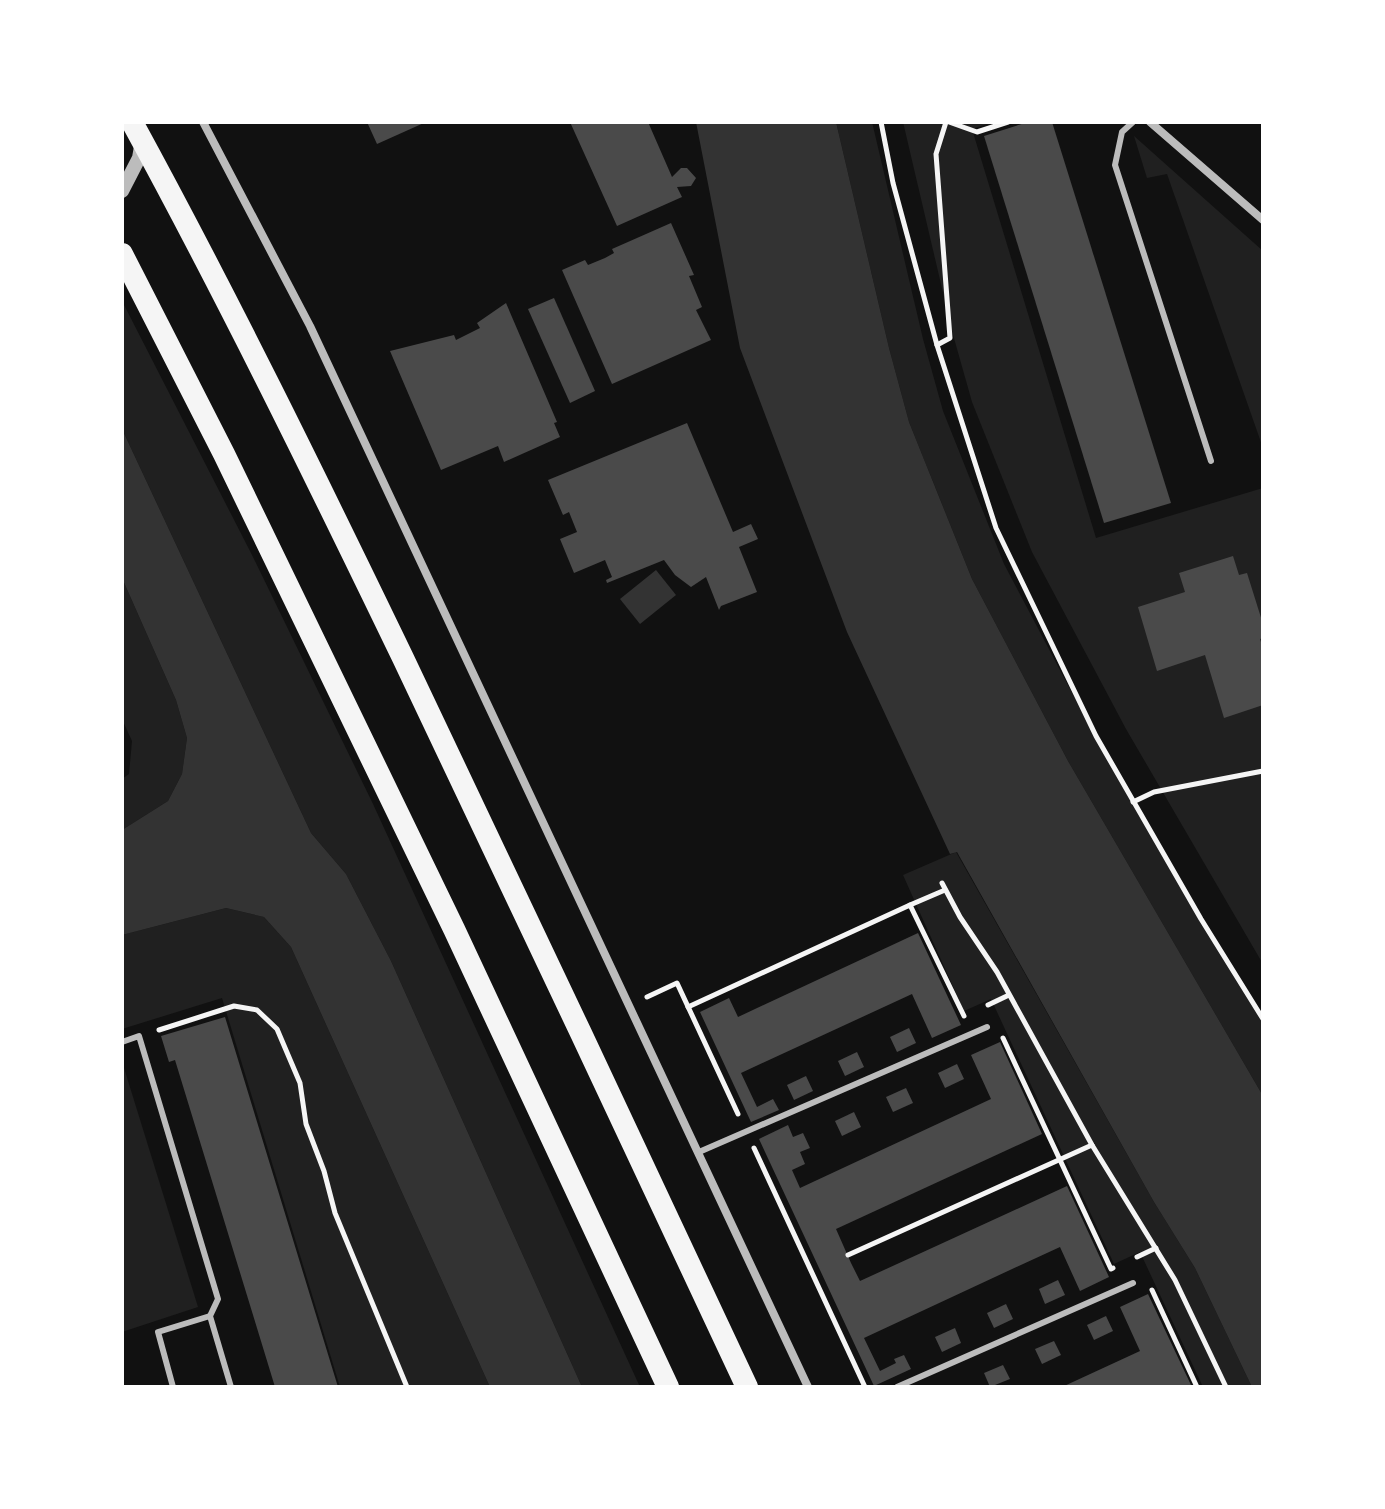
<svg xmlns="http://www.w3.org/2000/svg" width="1385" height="1509" font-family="'Libre Baskerville',serif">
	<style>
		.green { fill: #202020 }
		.water { fill: #333 }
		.building { fill: #4a4a4a }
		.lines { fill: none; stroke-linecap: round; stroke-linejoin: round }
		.path { stroke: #f5f5f5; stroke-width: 5 }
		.service { stroke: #bcbcbc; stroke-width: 6 }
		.minor { stroke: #bcbcbc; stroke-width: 8 }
		.tertiary { stroke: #bcbcbc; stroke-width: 14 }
		.trunk { stroke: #f5f5f5; stroke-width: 22 }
	</style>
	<rect width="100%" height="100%" fill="#111"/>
	<g class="green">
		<polygon points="836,122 872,122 923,339 943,411 1004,564 1099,744 1263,1024 1263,1096 1068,761 972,579 909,422 889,348"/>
		<polygon points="903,122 993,122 972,129 1096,538 1263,488 1263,964 1126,729 1032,552 972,402 952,331"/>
		<polygon points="1134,136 1263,251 1263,448 1167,174 1147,178"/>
		<polygon points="122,301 252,555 373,804 640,1387 582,1387 391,961 346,874 311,833 122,429"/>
		<polygon points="122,578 176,700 187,738 182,774 168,801 122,830 122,779 129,774 132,741 122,719"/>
		<polygon points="956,852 1154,1202 1195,1268 1252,1387 1203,1387 1140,1252 1114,1264 991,999 964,1011 903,875"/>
		<polygon points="226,908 264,917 291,947 490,1387 340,1387 222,998 122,1029 122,935"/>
		<polygon points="124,1068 198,1307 122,1332 122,1069"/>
	</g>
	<g class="water">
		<polygon points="696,122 836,122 889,348 909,422 972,579 1068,761 1263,1096 1263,1387 1252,1387 1195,1268 1154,1202 957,852 950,854 847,632 740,348"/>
		<polygon points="122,429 311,833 346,874 391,961 582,1387 490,1387 291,947 264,917 226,908 122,935 122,830 168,801 182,774 187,738 176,700 122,578"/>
		<polygon points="656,570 676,595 640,624 620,599"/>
	</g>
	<g class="building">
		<polygon points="367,122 426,122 377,144"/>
		<polygon points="570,122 648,122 672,177 681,168 687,168 696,178 691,186 677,187 682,197 617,226"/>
		<polygon points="1028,122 1052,122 1171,503 1104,523 984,136"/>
		<polygon points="671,223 694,275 689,276 702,307 696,310 711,340 612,384 562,270 585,260 588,265 605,258 614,253 612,249"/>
		<polygon points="554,298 595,391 570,403 528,309"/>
		<polygon points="506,303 557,422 554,423 560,437 504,462 498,446 441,470 390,351 454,335 456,340 480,328 477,323"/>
		<polygon points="687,423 733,532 751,524 758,539 739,547 757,592 721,606 719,610 706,577 691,587 675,575 664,560 607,583 606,580 612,577 605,560 574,573 560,539 577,532 569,512 563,515 548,480"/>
		<polygon points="1233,556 1239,575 1247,573 1263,624 1263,638 1260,639 1263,648 1263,705 1224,718 1205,655 1157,671 1138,607 1185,592 1179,573"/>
		<polygon points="918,933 961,1025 932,1038 912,994 741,1073 757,1107 773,1099 779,1110 751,1122 700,1012 729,998 738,1017"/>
		<polygon points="225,1017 338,1387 275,1387 175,1060 169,1062 161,1036"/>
		<polygon points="909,1028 916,1043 897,1052 890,1037"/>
		<polygon points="1000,1042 1042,1134 836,1229 851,1263 860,1281 1067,1186 1109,1277 1080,1291 1060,1247 1010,1270 864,1338 880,1371 896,1363 894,1359 904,1355 911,1369 874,1386 759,1139 788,1125 793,1137 803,1133 810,1148 800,1152 805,1164 792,1170 800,1188 991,1099 971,1055"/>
		<polygon points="857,1052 864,1067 845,1076 838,1061"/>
		<polygon points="957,1064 964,1079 945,1088 938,1073"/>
		<polygon points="806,1076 813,1091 794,1100 787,1085"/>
		<polygon points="906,1088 913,1103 893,1112 886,1097"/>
		<polygon points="854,1112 861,1127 842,1136 835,1121"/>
		<polygon points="1058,1280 1065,1295 1045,1304 1039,1289"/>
		<polygon points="1148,1294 1191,1385 1062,1387 1140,1351 1120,1307"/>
		<polygon points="1006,1304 1013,1319 994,1328 987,1313"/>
		<polygon points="1106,1316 1113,1331 1094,1340 1087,1325"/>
		<polygon points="955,1328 961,1343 942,1352 935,1337"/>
		<polygon points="1054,1341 1061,1355 1042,1364 1035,1349"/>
		<polygon points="1003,1365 1010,1379 990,1387 984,1373"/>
	</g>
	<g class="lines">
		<g class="path">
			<polyline points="881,122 893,183 937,345 996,528 1096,736 1201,919 1263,1019"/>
			<polyline points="949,122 977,132 1008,122"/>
			<polyline points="937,345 950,338 936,154 946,122"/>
			<polyline points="1133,802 1154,792 1263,771"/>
			<polyline points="942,883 960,917 997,972 1092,1145 1175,1280 1226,1387"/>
			<polyline points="910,905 945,890"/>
			<polyline points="647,997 677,983 738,1114"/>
			<polyline points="988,1005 1009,995"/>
			<polyline points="688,1007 910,905 964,1016"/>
			<polyline points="159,1030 234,1006 257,1010 277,1029 300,1083 306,1124 324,1171 335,1213 407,1387"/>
			<polyline points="1003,1038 1111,1269 1113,1268"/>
			<polyline points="754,1148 865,1387"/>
			<polyline points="848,1255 1092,1145"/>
			<polyline points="1137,1257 1156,1248"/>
			<polyline points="1152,1290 1197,1387"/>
		</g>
		<g class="service">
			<polyline points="1133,122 1122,132 1115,165 1211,461"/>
			<polyline points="122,1042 139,1036 218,1299 210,1316 231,1387"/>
			<polyline points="699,1152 987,1027"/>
			<polyline points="173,1387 158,1332 210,1316"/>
			<polyline points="897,1387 1133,1283"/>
		</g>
		<g class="minor">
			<polyline points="203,122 310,326 808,1387"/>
			<polyline points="1150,122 1263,220"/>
		</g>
		<polyline class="tertiary" points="122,191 139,158 142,141"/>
		<g class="trunk">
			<path d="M132 122C228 298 316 478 403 658 519 900 633 1144 747 1387"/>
			<polyline points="122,254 224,454 454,929 668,1387"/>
		</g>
	</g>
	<rect width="1385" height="1509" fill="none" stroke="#ffffff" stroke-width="248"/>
</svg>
